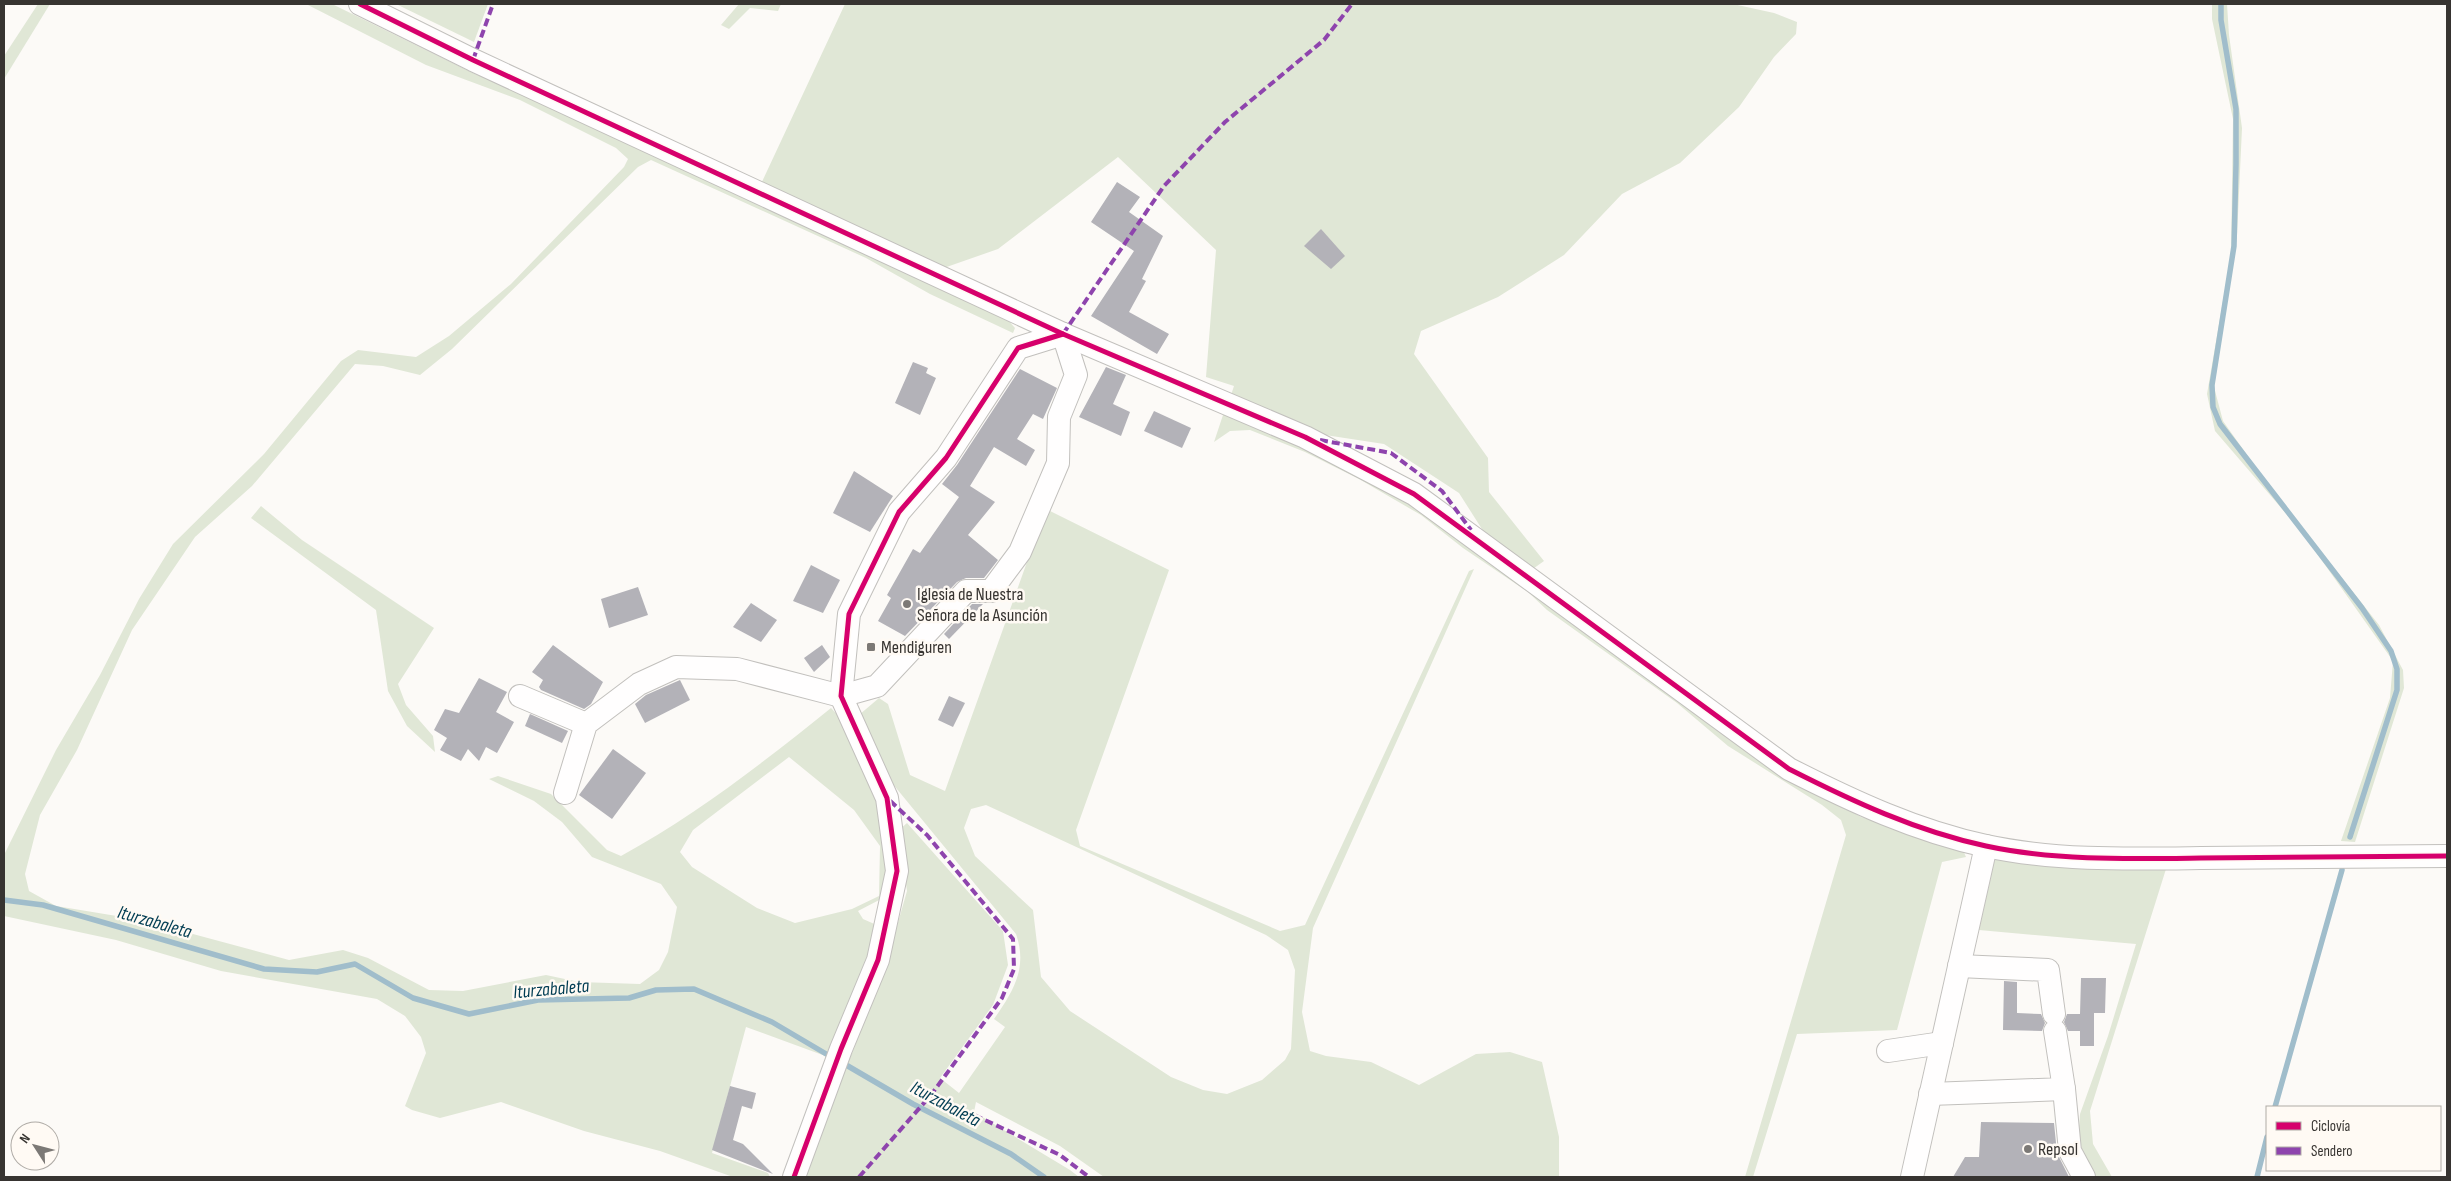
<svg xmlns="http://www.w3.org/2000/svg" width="2451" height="1181" font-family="'Sofia Sans Condensed',sans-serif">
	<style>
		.green { fill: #e0e7d6; fill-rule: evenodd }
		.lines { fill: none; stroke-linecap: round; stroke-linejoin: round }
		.stream { stroke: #a0bdcb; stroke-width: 5.5 }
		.building { fill: #b3b2b8 }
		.minor-casing { stroke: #c2c0bd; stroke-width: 24 }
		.minor { stroke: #fffefe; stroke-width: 22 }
		.quiet { stroke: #8e44ad; stroke-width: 4; stroke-dasharray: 8 4; stroke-linecap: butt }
		.cycleway-casing { stroke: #fffaf4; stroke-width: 8 }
		.cycleway { stroke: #d6006c; stroke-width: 5 }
		.poi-dot { fill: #7c7976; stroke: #fffaf4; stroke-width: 2 }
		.labels { text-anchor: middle; stroke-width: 5; stroke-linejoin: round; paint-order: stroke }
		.poi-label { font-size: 18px; fill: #373431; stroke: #fffaf4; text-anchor: start }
		.water-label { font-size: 19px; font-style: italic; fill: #003c52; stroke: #fffaf4 }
	</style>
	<rect width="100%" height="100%" fill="#fcfaf7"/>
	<g class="green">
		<polygon points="38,4 50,4 4,79 4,56"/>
		<path d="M306 4H332L477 75 500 81 1008 320 1015 328 1013 333 930 294 866 258 651 160 638 167 452 349 420 375 383 366 355 364 252 486 195 537 132 630 77 750 40 815 25 874 29 891 56 906 141 920 289 960 343 950 368 958 429 990 463 991 546 975 579 982 640 984 659 970 668 952 677 907 661 884 592 857 562 822 534 801 489 779 498 776 551 794 607 850 621 856C696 815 764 762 831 708L847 725 876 796 889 888 883 898 858 911 863 919 879 926 828 1057 746 1027 712 1153 768 1173 770 1177H733L660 1151 584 1131 501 1102 440 1118 412 1110 405 1106 426 1053 421 1037 405 1016 377 999 221 971 116 940 4 916V855L56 750 100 675 139 599 173 544 264 454 341 361 358 350 416 357 449 336 511 284 624 167 628 159 616 148 520 100 426 65ZM789 757 854 810 880 846 879 896 852 909 795 923 757 908 692 867 680 852 693 830Z"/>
		<polygon points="396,4 488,4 474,42"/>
		<polygon points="739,4 781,4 778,11 750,8 729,29 721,25"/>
		<polygon points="845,4 1733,4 1774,13 1797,22 1796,34 1774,57 1739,107 1680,163 1622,194 1564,255 1498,297 1421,331 1414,354 1488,458 1489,492 1544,561 1530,571 1487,537 1459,493 1384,444 1312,433 1230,398 1234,386 1206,377 1216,250 1118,157 998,249 938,270 761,184"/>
		<polygon points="2212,4 2227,4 2229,35 2242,128 2237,236 2214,387 2223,421 2264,479 2379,625 2403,670 2404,688 2355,842 2341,841 2390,698 2393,661 2301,531 2215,431 2207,394 2231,254 2233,119 2212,19"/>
		<polygon points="1224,412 1304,445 1424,510 1798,782 1861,817 1962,848 1966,857 1942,862 1897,1030 1797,1034 1753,1177 1745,1177 1846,835 1841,820 1822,805 1728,746 1677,703 1547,610 1528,592 1463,548 1421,515 1359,479 1305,452 1250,430 1230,431 1214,442"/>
		<polygon points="261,506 302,540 434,628 398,684 406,705 433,736 435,752 407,726 388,691 376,610 251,518"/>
		<path d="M1046 509 1169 570 1076 830 1080 846 1280 931 1305 925 1469 571 1474 569 1313 928 1302 1012 1310 1051 1326 1056 1371 1062 1419 1085 1476 1054 1510 1052 1542 1062 1559 1137V1177H1104L1060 1146 976 1102 974 1112 1070 1170 1079 1177H802L854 1048 895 933 907 891 898 831 907 823 1003 931 1008 965 993 1005 940 1078 959 1093 1005 1027 994 1019C1013 992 1028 968 1016 934L892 783 859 715 879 698 888 704 910 775 945 791ZM986 805 1266 935 1288 950 1295 970 1291 1049 1285 1060 1262 1080 1227 1094 1203 1090 1171 1077 1070 1011 1041 977 1033 910 975 856 964 828 971 809Z"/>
		<polygon points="1995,858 2166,869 2090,1111 2093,1144 2112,1177 2093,1177 2083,1159 2079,1130 2080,1114 2108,1036 2136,944 1979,930"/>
	</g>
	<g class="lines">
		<g class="stream">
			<polyline points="2221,4 2221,20 2236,109 2236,164 2234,246 2212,385 2213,407 2220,424 2362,608 2391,651 2397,669 2397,690 2350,837"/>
			<polyline points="4,900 43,905 264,969 317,972 355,964 413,998 469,1014 538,1000 629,998 656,990 694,989 772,1022 833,1058"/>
			<polyline points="841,1062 913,1104 1011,1154 1044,1177"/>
			<polyline points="2275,1107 2342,870"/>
			<polyline points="2257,1177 2267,1137"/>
		</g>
	</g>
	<g class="building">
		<polygon points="1117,182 1140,197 1129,212 1163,236 1142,279 1146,281 1129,312 1169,334 1157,354 1091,316 1134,251 1091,222"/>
		<polygon points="1321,229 1345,256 1331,269 1304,246"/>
		<polygon points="913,362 928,368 926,373 936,378 920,415 895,403"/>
		<polygon points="1106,367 1126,375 1113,404 1130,412 1121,436 1079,417"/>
		<polygon points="1020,369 1057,388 1043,419 1033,414 1017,439 1035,450 1026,466 994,447 970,486 995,502 968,535 998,560 984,578 966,578 957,582 905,636 878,621 891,598 887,595 913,549 920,553 959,497 942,484 957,465"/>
		<polygon points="1154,411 1191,428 1182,448 1144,431"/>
		<polygon points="854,471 893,496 870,532 833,513"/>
		<polygon points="811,565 840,580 823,613 793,601"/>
		<polygon points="638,587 648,615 609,628 601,599"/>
		<polygon points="751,603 777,620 761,642 733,627"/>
		<polygon points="972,604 983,604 949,639 944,634"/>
		<polygon points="553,645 603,682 591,704 584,709 541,690 539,687 543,680 532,672"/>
		<polygon points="822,645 830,657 814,672 804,658"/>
		<polygon points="479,678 507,692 496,712 514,722 497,753 486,747 479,761 468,749 461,761 440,750 447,738 434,730 445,709 459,713"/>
		<polygon points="680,680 690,700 645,723 635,704 646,695"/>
		<polygon points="949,696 965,703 953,727 938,720"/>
		<polygon points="530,714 568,731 562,743 525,726"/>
		<polygon points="613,749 646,773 612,819 579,795"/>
		<polygon points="2081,978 2106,978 2105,1013 2094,1013 2094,1046 2080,1046 2080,1031 2068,1031 2064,1022 2067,1014 2080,1014"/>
		<polygon points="2004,981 2017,982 2017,1013 2041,1014 2045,1023 2042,1031 2003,1030"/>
		<polygon points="730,1086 756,1093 752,1109 742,1106 733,1140 743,1144 773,1174 712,1150"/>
		<polygon points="1981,1122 2054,1123 2057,1153 2069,1177 1953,1177 1965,1157 1979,1157"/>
	</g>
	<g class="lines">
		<g class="minor-casing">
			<g id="minor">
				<path d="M360 4 473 60 1063 334 1305 437 1414 494 1789 769C1852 801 1916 831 1986 846 2056 861 2130 859 2201 858 2283 858 2365 857 2447 856"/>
				<polyline points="520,696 586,724"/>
				<polyline points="565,793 586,724 639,684 676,667 737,669 841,696 877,686 966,591 991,591 1020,552 1058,463 1059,417 1076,375 1063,334"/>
				<polyline points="1959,966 2048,970 2054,1014"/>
				<polyline points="1888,1051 1942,1043"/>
				<polyline points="2064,1089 2070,1151 2084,1177"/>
				<polyline points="1930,1094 2064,1089 2055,1031"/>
				<polyline points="794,1177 841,1049 878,960 897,871 887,798 841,696 849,614 899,512 946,458 1018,348 1063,334"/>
				<polyline points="1912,1177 1986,846"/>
			</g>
		</g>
		<use href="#minor" class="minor"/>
		<g class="quiet">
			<polyline points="473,60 493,4"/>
			<polyline points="1063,334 1164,186 1225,122 1324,40 1352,4"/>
			<polyline points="1320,440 1391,453 1442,491 1471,530"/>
			<polyline points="931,1095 1060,1155 1089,1177"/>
			<polyline points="859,1177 931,1095 1002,998 1014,969 1013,939 927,835 887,798"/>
		</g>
		<g class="cycleway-casing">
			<g id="cycleway">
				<path d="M360 4 473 60 1063 334 1305 437 1414 494 1789 769C1852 801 1916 831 1986 846 2056 861 2130 859 2201 858 2283 858 2365 857 2447 856"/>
				<polyline points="794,1177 841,1049 878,960 897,871 887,798 841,696 849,614 899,512 946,458 1018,348 1063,334"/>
			</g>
		</g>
		<use href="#cycleway" class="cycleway"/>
	</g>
	<g class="poi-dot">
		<circle cx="907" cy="604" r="5"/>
		<rect x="866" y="642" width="10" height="10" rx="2.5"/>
		<circle cx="2028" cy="1149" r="5"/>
	</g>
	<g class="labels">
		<g class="poi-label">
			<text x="917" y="600">Iglesia de Nuestra<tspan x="917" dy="21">Señora de la Asunción</tspan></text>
			<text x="881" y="653">Mendiguren</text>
			<text x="2038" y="1155">Repsol</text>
		</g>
		<g class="water-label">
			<text transform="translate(155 921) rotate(16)" y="7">Iturzabaleta</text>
			<text transform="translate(551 988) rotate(-5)" y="7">Iturzabaleta</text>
			<text transform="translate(946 1103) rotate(28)" y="7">Iturzabaleta</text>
		</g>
	</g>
	<rect width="2451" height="1181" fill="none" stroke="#373431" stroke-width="10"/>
	<rect x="2266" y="1106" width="175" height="65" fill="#fffaf4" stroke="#afaba6"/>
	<rect x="2276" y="1122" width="25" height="8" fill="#d6006c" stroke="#afaba6"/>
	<text x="2311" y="1131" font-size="15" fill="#373431">Ciclovía</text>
	<rect x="2276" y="1147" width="25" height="8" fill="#8e44ad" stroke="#afaba6"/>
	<text x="2311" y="1156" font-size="15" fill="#373431">Sendero</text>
	<g transform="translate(35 1146) rotate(306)"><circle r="24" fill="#fffaf4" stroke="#afaba6"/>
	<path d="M0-4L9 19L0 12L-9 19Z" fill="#7c7976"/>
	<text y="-8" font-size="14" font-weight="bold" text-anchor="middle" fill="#373431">N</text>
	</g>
</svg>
